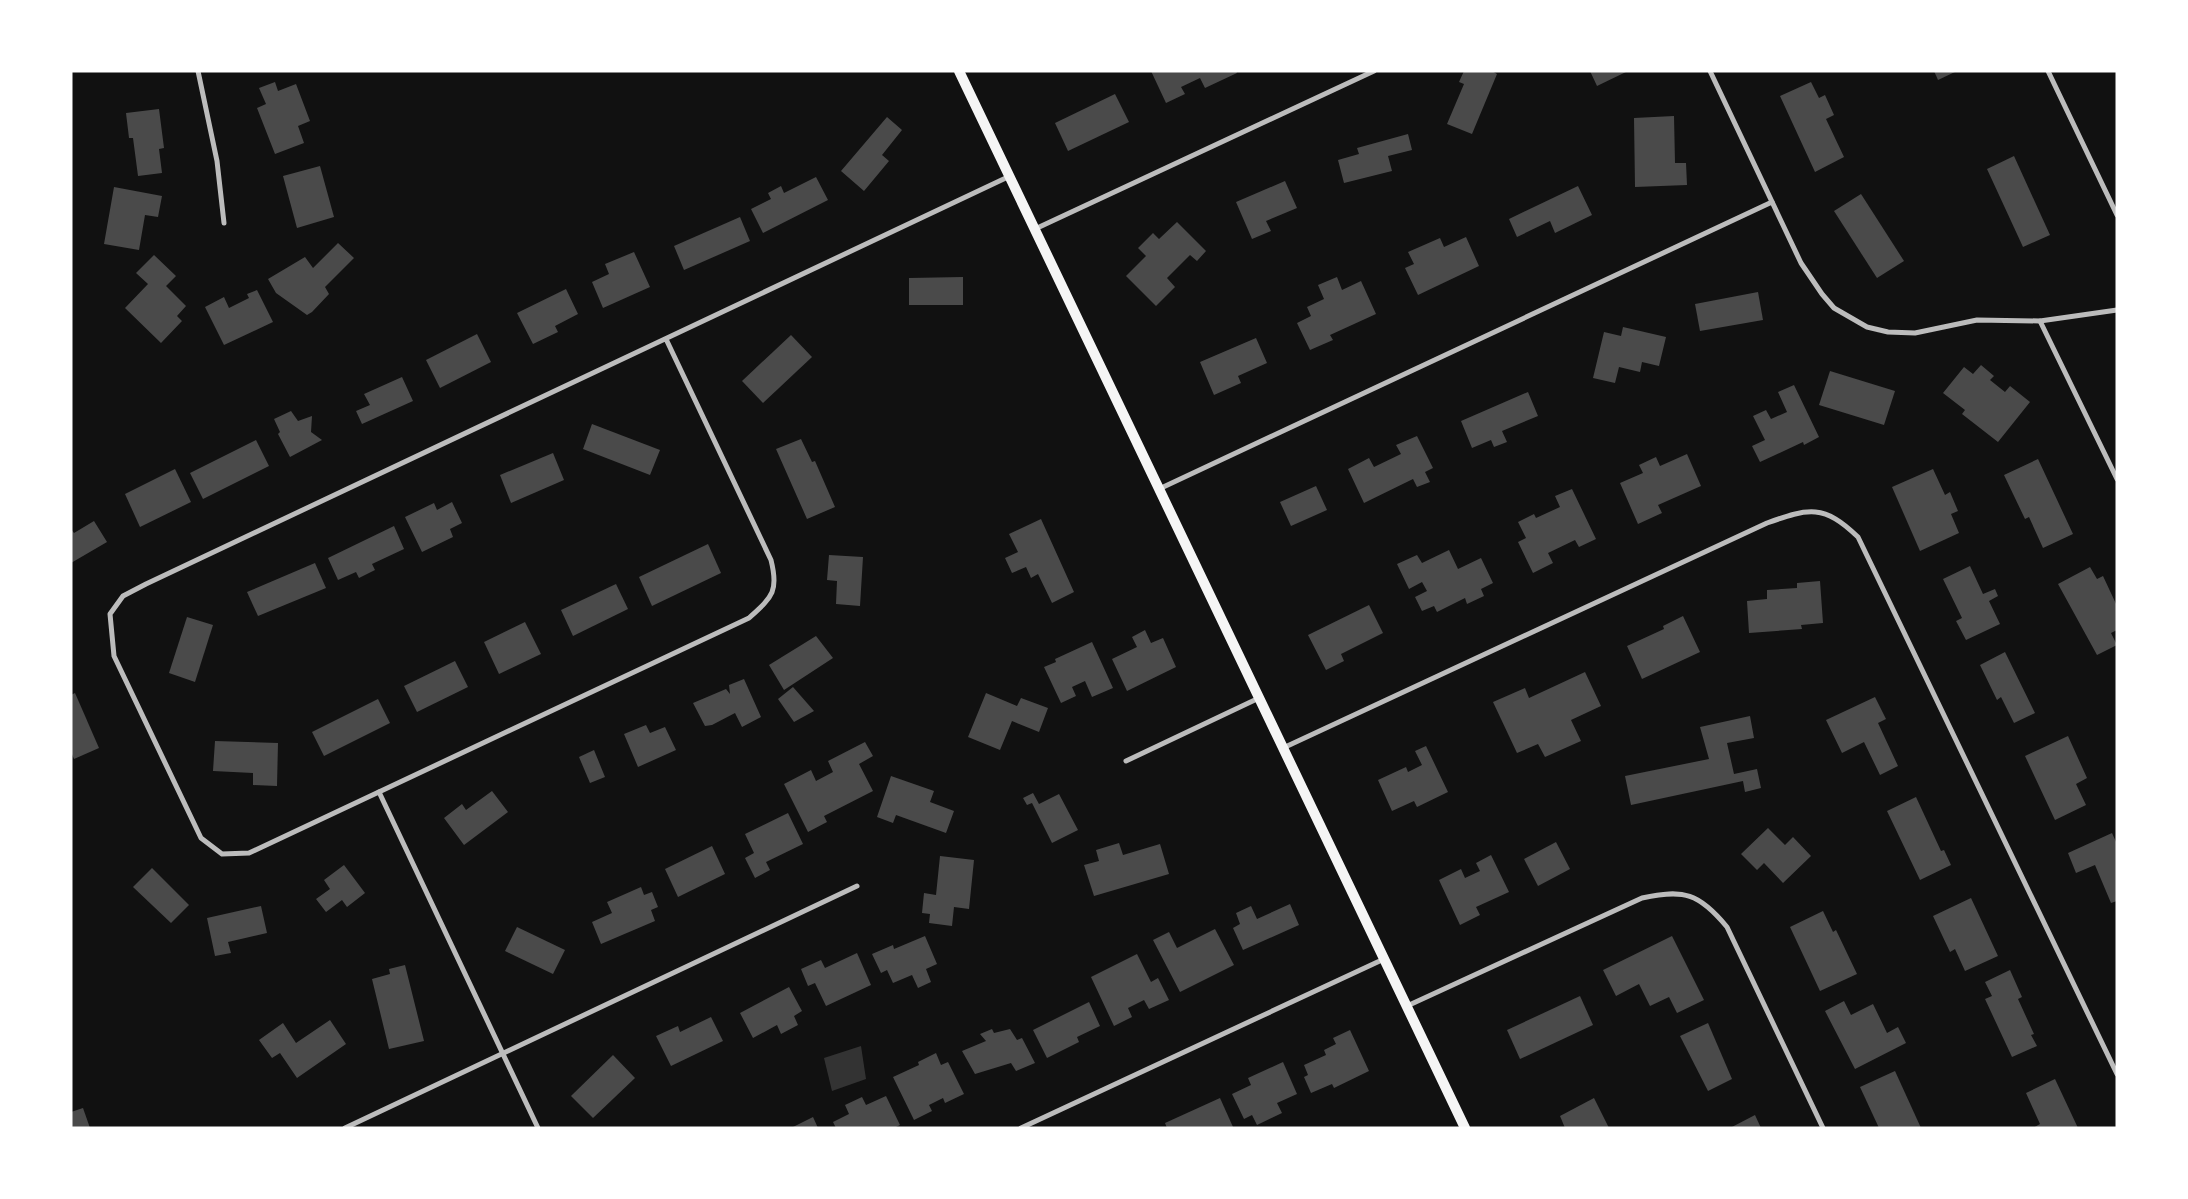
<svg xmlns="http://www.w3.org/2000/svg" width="2188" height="1199" font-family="Quicksand,sans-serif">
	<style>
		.water { fill: #333 }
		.building { fill: #4a4a4a }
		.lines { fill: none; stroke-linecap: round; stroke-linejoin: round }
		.minor { stroke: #bcbcbc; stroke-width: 5 }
		.secondary { stroke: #f5f5f5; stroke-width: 10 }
	</style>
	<rect width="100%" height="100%" fill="#111"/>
	<polygon class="water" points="861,1046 866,1079 832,1091 824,1058"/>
	<g class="building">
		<polygon points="1151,71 1236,71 1237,73 1205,88 1200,78 1181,87 1185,94 1166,103"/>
		<polygon points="1464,71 1492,71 1497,74 1472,134 1447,124 1464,84 1459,82"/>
		<polygon points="1590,71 1628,71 1597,86"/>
		<polygon points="1934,71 1957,71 1938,80"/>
		<polygon points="275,82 278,91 296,84 310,121 298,126 304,143 275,154 257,108 266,104 259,88"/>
		<polygon points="1811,82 1819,98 1825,95 1834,115 1826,119 1844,157 1815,172 1780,96"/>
		<polygon points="1115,94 1129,122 1068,151 1055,123"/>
		<polygon points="159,109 164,148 159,149 162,173 138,176 133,138 129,138 126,113"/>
		<polygon points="1674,116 1675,163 1686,163 1687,185 1635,187 1634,118"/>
		<polygon points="887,117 902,130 882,155 889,161 864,191 841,171"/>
		<polygon points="1408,134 1412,150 1388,156 1392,171 1344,183 1338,160 1359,154 1357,148"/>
		<polygon points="2014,156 2050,235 2023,247 1987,169"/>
		<polygon points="320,166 334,217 297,228 283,176"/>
		<polygon points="816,177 828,200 763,233 751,209 771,199 768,193 781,186 784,193"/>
		<polygon points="1285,181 1297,208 1266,221 1271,231 1252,239 1236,202"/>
		<polygon points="1578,186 1592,215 1555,233 1550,221 1517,237 1509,219"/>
		<polygon points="114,187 162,196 158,217 145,215 139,250 104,244"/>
		<polygon points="1861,194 1904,261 1877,278 1834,211"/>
		<polygon points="740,217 750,241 684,270 674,246"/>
		<polygon points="1177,222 1206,251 1197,261 1190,255 1167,278 1175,287 1156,306 1126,276 1146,256 1138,248 1153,233 1159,239"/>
		<polygon points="1466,237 1479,266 1418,295 1405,268 1414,264 1408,252 1440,238 1444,247"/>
		<polygon points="338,243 354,258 325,287 329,294 312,312 307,315 276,293 268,279 305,257 313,268"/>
		<polygon points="634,252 650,287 603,308 592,282 609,274 605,264"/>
		<polygon points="154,255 176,276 166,286 186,306 177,316 182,321 161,343 125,308 148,284 136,273"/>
		<polygon points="963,277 963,305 909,305 909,278"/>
		<polygon points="1337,277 1342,290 1361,281 1376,314 1330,335 1333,340 1310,350 1297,323 1311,316 1307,307 1324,299 1318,285"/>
		<polygon points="566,289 578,314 555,326 558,332 533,344 517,313"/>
		<polygon points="257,290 273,322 224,345 205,307 224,297 229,308 249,298 247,294"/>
		<polygon points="1758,292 1763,320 1700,331 1695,304"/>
		<polygon points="1623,327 1666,337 1659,366 1642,362 1640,372 1619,367 1615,383 1593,378 1604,332 1621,336"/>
		<polygon points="477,334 491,362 440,388 426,360"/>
		<polygon points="791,335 812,357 763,403 742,381"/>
		<polygon points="1256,338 1267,363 1238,376 1241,383 1214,395 1200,362"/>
		<polygon points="1981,365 1994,376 1990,380 2005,392 2010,386 2030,402 1998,442 1962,414 1965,410 1943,393 1964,367 1973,374"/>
		<polygon points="1830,371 1895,391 1884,425 1819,405"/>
		<polygon points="402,377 413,401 362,424 356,411 370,405 364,394"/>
		<polygon points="1794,385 1819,437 1804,445 1803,442 1760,462 1752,446 1765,440 1753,416 1766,410 1771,419 1787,412 1778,392"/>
		<polygon points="1528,392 1538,416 1502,431 1507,442 1494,447 1491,440 1472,448 1461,421"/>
		<polygon points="291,411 298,421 312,416 311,432 322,440 290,457 278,434 280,432 274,419"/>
		<polygon points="592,424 660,450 650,475 583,449"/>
		<polygon points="1417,436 1433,468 1425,472 1430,482 1417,487 1413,479 1364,503 1348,469 1369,458 1374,467 1401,454 1396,445"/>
		<polygon points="801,439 812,462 815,461 835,507 807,519 776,449"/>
		<polygon points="256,440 269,466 203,499 190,473"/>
		<polygon points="553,453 564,480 511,503 500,475"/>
		<polygon points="1687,454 1701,486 1658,505 1662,513 1638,524 1620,483 1643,473 1639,465 1656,457 1660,466"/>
		<polygon points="2038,459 2073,534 2043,548 2029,517 2025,519 2004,475"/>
		<polygon points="175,469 191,502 140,527 125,494"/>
		<polygon points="1933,469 1945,495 1950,492 1958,511 1951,514 1959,533 1920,551 1892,487"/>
		<polygon points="1316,486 1327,510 1291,526 1280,502"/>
		<polygon points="1572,489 1596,539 1579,547 1575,540 1548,553 1553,563 1533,573 1518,542 1526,538 1518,522 1534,514 1536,518 1560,507 1555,496"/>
		<polygon points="452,502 462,523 450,529 453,537 422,552 405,517 434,503 437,510"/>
		<polygon points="1041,519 1074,592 1052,603 1038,574 1031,578 1026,567 1012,573 1005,558 1018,552 1009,534"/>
		<polygon points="94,521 107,542 71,563 71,529 74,533"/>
		<polygon points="394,526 404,549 372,564 375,570 359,578 356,572 338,580 328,558"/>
		<polygon points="708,544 721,573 652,606 639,577"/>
		<polygon points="1449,550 1458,569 1481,558 1493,583 1481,589 1484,596 1467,604 1465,598 1437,612 1434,606 1422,611 1415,597 1427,591 1422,582 1409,589 1397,564 1417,555 1422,563"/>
		<polygon points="829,555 863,557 860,606 836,604 837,581 827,580"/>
		<polygon points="315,563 326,588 258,616 247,592"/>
		<polygon points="1970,566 1983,594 1995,589 1998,596 1989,601 2000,624 1966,640 1956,621 1962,618 1943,579"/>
		<polygon points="2090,567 2097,579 2103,576 2117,606 2117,630 2111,633 2117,645 2097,655 2058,584"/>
		<polygon points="1820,581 1823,623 1801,625 1802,629 1749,633 1747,601 1767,599 1767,590 1797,588 1797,583"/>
		<polygon points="616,584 628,609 573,636 561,610"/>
		<polygon points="1369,605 1383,633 1341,654 1344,661 1326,670 1308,635"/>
		<polygon points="1683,616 1700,652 1642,679 1627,646 1664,629 1663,626"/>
		<polygon points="187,617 213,625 195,682 169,673"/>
		<polygon points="525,622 541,654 499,674 484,642"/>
		<polygon points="1145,630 1151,643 1163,638 1176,667 1127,691 1112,659 1137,647 1132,637"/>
		<polygon points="816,636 833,658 784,690 769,665"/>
		<polygon points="1092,642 1113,688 1092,697 1085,681 1072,687 1076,696 1061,703 1044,667 1056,662 1055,659"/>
		<polygon points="2005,652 2035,713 2014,723 2001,697 1997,700 1980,665"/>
		<polygon points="455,661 468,687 417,712 404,686"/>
		<polygon points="1585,672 1601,706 1571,720 1581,741 1545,757 1538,744 1517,753 1493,702 1525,688 1529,698"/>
		<polygon points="744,679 761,717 742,727 735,713 712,725 705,726 693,703 726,689 730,694 729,685"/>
		<polygon points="793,687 814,711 794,722 778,699"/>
		<polygon points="75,693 99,748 74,759 71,752 71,695"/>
		<polygon points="986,693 1017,706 1021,698 1048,708 1039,732 1012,721 1000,750 968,737"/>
		<polygon points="1875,697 1886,719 1878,723 1898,766 1880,775 1864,742 1842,753 1826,720"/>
		<polygon points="378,699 390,723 324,756 312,732"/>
		<polygon points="1750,716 1754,738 1727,743 1734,774 1757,769 1761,788 1745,792 1743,781 1631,805 1625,776 1709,759 1700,727"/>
		<polygon points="646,725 650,733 665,727 676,750 638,767 624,734"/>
		<polygon points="2068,736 2087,778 2076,784 2086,805 2055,820 2025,756"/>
		<polygon points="215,741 278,743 277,786 253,785 253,773 213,771"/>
		<polygon points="865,742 873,756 859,764 873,791 824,816 827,822 808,832 784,784 811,770 816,781 833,772 828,761"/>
		<polygon points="1426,746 1448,792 1417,807 1414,801 1392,811 1378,780 1406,767 1408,772 1422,765 1415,751"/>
		<polygon points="594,750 605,777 590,783 579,757"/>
		<polygon points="891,776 934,791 930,802 954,811 946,833 896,815 893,823 877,817"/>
		<polygon points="492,791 508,812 464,845 444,818 462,804 466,810"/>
		<polygon points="1033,793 1039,804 1059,794 1078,830 1052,843 1032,803 1027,805 1023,798"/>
		<polygon points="1916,797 1941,851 1944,850 1951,865 1920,880 1887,811"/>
		<polygon points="788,813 803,844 766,862 770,870 755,878 745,858 754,853 745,834"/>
		<polygon points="1768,828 1785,845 1793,837 1811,856 1783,883 1764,863 1757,870 1741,854"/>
		<polygon points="2112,833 2117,844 2117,901 2111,903 2095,865 2076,873 2068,853"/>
		<polygon points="1556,842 1570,869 1538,886 1524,859"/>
		<polygon points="1119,843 1123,855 1160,844 1169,874 1094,896 1084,865 1099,861 1096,850"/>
		<polygon points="712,846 725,874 678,897 665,869"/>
		<polygon points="1491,855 1509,892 1476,907 1480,915 1460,925 1439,880 1461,869 1465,878 1480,871 1476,863"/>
		<polygon points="940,856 974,860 969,909 954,907 952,926 929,923 930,914 922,913 924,893 936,895"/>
		<polygon points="344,865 365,893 347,907 342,900 326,912 316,899 330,889 324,880"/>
		<polygon points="152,868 189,905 171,923 133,887"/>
		<polygon points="641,887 644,895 652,892 658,907 651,910 655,921 601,944 592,922 612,913 607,902"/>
		<polygon points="1971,898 1998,956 1965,971 1955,949 1950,952 1933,916"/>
		<polygon points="1290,904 1299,925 1243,950 1233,928 1240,924 1236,913 1251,906 1257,919"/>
		<polygon points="261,906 267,933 228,942 231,953 215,956 207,918"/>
		<polygon points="1823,911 1833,932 1836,930 1857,974 1820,991 1790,927"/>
		<polygon points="517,927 565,950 553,974 505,951"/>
		<polygon points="1215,929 1234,965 1180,992 1153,940 1169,932 1177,948"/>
		<polygon points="925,936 937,964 926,969 931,982 918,988 912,975 893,983 887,970 881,973 872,954 893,945 894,949"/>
		<polygon points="1672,936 1704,1000 1677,1013 1669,997 1650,1006 1639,984 1616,996 1603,970"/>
		<polygon points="857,953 871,985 826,1006 815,983 808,986 801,969 821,960 825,968"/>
		<polygon points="1137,954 1151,982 1158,978 1169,1000 1149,1009 1144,1000 1128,1008 1132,1017 1114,1026 1091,977"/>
		<polygon points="405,965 424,1041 389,1049 372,979 390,974 389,969"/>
		<polygon points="2010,970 2022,997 2018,999 2034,1034 2031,1035 2037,1046 2012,1057 1985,999 1992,996 1985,982"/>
		<polygon points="789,987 802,1011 794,1016 798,1025 781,1034 777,1025 753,1038 740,1013"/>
		<polygon points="1580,996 1593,1025 1520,1059 1507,1030"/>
		<polygon points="1844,1001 1851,1015 1873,1004 1887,1033 1898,1027 1906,1043 1855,1069 1825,1011"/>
		<polygon points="1089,1002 1100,1026 1077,1037 1079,1042 1047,1058 1033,1030"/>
		<polygon points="711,1017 723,1041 671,1066 656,1036 678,1026 680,1032"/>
		<polygon points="330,1020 346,1044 297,1078 280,1053 272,1058 259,1040 283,1023 296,1043"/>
		<polygon points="1708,1023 1732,1079 1708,1091 1680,1036"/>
		<polygon points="992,1029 994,1033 1010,1029 1017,1040 1022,1038 1035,1063 1016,1071 1011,1063 975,1074 962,1051 986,1041 980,1034"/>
		<polygon points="1350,1030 1369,1071 1334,1088 1332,1084 1311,1093 1304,1077 1308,1075 1304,1065 1326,1055 1324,1050 1336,1044 1333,1038"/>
		<polygon points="936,1053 941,1065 948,1062 964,1094 945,1103 943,1098 929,1105 932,1111 914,1120 893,1077 919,1065 918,1062"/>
		<polygon points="613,1055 635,1078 593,1118 571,1096"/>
		<polygon points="1283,1062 1297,1094 1277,1103 1282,1113 1257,1125 1252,1115 1244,1119 1232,1094 1251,1085 1248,1078"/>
		<polygon points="1895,1071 1921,1128 1879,1128 1860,1087"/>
		<polygon points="2055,1079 2078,1128 2033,1128 2040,1124 2026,1093"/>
		<polygon points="886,1096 900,1125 894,1128 836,1128 833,1122 849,1114 845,1105 862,1097 866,1105"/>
		<polygon points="1220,1098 1233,1127 1167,1128 1165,1123"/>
		<polygon points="1594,1098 1609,1128 1565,1128 1560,1116"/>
		<polygon points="83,1108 90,1128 71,1128 71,1112"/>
		<polygon points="1755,1115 1761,1128 1730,1128"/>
		<polygon points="813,1117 818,1128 791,1128"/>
	</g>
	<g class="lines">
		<g class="minor">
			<polyline points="198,71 217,161 224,223"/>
			<polyline points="1710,71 1801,263 1822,294 1834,308 1867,327 1888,332 1915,333 1977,320 2040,321 2117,310"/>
			<polyline points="2048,71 2117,215"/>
			<polyline points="1035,229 1374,71"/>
			<polyline points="2040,321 2117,479"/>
			<path d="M666 339 771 560C779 592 772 597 749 618L249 853 222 854 201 838 114 656 110 614 123 596 146 584 1010 176"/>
			<polyline points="1159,489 1772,202"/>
			<path d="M1283 748 1767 523C1809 508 1824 504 1858 537L2117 1074"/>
			<polyline points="1126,761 1259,698"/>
			<polyline points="379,792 538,1128"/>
			<path d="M1407 1006 1642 898C1684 889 1699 893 1727 927L1823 1128"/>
			<polyline points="345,1128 857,886"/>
			<polyline points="1021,1128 1384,959"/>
		</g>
		<polyline class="secondary" points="959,71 1465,1128"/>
	</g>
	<rect width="2188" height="1199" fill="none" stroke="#ffffff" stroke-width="145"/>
</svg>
